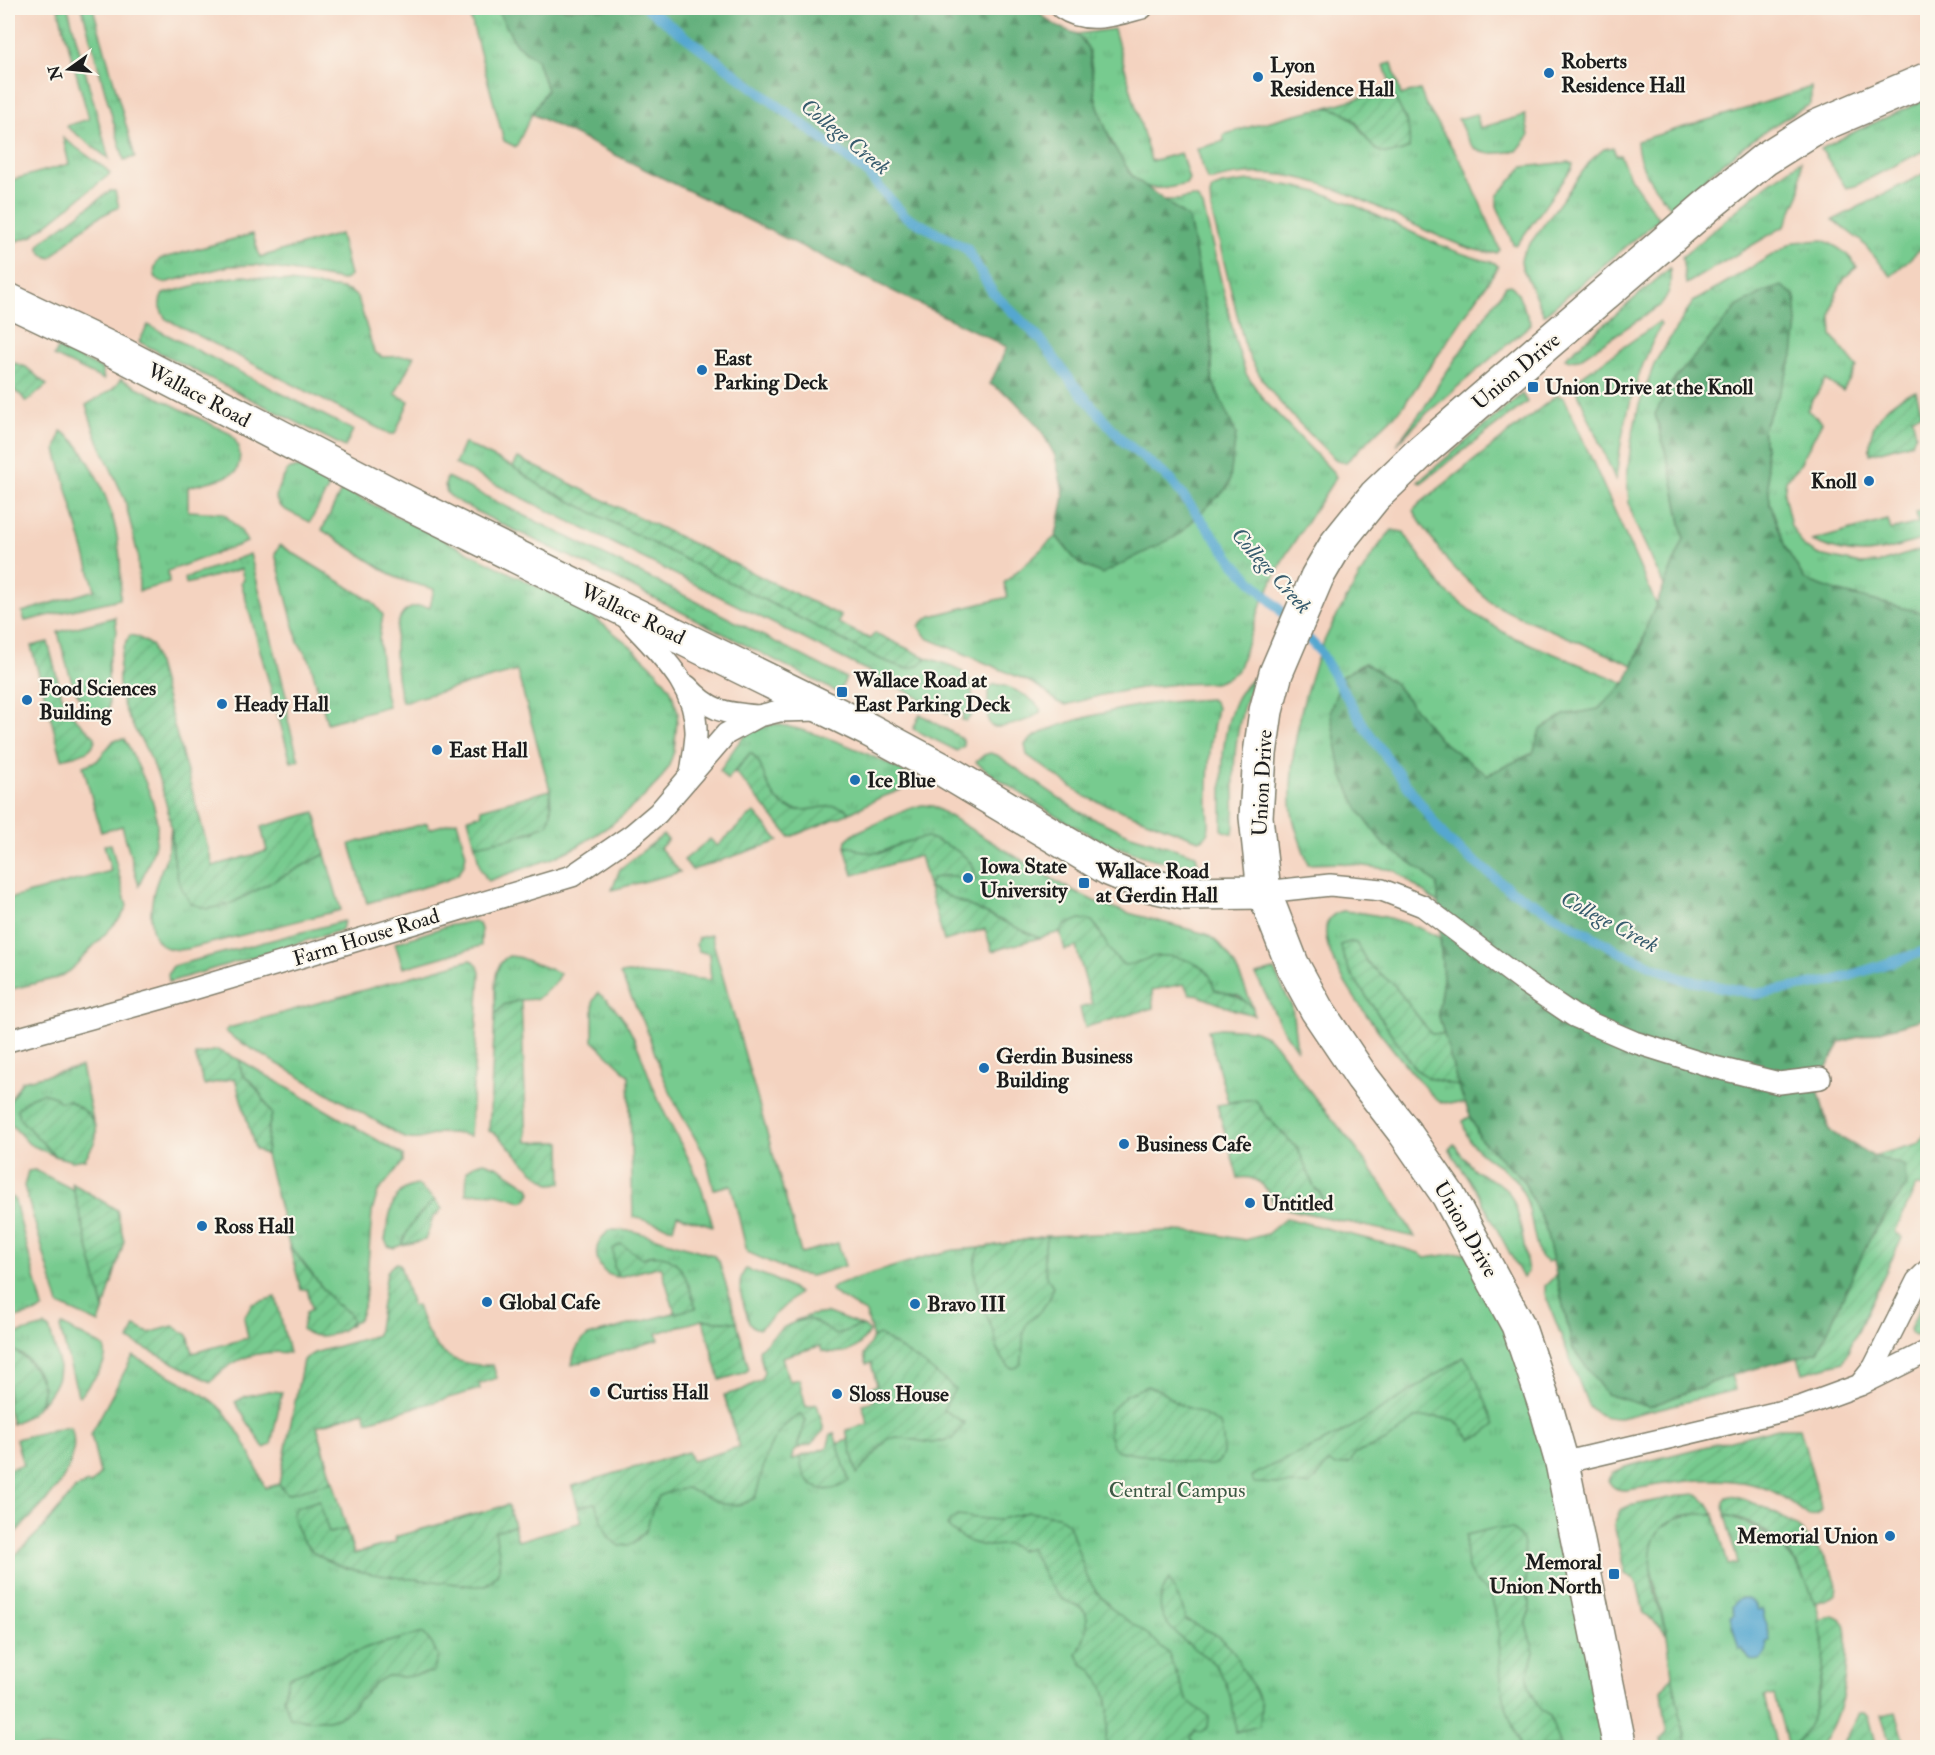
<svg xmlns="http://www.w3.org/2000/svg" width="1935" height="1755" font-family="'IM FELL Double Pica',serif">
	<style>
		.built { fill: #f4d3c0 }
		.grass { fill: url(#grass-tufts); stroke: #4a7456; stroke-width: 1.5 }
		.forest { fill: url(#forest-firs); stroke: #3e664b; stroke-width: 1.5 }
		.garden { fill: url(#garden-furrows); stroke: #4a7456; stroke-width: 1.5 }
		.water { fill: #55a7d0; stroke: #386276; stroke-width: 1.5 }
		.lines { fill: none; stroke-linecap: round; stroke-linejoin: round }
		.stream { stroke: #55a7d0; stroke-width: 10 }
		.lane-casing { stroke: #817e6b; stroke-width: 24 }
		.street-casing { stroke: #817e6b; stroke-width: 36 }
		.lane { stroke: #fff; stroke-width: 21 }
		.street { stroke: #fff; stroke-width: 33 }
		.poi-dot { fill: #1f6fb2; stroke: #fbf7ec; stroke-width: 2 }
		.labels { text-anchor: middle; stroke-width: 4.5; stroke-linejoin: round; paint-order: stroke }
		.poi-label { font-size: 21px; font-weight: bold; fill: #1c1c1c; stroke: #fbf7ec; text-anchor: start }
		.street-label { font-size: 21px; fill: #1c1c1c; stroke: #fbf7ec }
		.park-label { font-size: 21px; fill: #3c5944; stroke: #fbf7ec }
		.water-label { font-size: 22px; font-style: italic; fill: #365b6d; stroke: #fbf7ec }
	</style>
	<defs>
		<pattern id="grass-tufts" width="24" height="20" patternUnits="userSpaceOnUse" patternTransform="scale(1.5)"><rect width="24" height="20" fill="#77cb8f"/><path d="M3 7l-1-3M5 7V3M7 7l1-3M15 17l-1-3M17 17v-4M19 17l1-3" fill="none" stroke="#66ae7b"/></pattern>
		<pattern id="forest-firs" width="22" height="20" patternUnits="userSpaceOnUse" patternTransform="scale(1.5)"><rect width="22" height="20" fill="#61af7a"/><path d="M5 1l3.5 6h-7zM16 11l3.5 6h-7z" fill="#4f8e63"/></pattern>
		<pattern id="garden-furrows" width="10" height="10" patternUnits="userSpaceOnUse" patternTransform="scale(1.5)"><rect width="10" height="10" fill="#77cb8f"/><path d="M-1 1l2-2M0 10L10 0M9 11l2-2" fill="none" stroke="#66ae7b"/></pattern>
	</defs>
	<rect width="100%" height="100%" fill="#fbf7ec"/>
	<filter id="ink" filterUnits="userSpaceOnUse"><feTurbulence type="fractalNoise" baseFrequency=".0167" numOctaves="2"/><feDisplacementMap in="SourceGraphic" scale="12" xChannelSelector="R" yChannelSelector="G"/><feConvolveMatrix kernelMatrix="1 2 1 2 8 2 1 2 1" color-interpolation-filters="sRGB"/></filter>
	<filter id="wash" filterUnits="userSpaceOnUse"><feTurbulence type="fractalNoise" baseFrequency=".008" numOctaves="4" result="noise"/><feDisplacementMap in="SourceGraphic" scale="24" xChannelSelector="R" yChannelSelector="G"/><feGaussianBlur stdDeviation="1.35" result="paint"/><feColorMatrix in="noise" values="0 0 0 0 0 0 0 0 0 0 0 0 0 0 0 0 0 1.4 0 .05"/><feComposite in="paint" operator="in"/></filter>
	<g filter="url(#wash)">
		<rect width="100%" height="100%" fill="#e6dfba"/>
		<rect class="built" x="8" y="8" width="1919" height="1739"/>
		<g class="grass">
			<polygon points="58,8 68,8 109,159 66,126 89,119"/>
			<polygon points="82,8 93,8 135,157 124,160"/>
			<polygon points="468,8 499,8 500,15 516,44 537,60 547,90 532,114 516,147 504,141"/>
			<path d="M1114 29 1151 161 1181 153 1189 179 1186 184C1174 187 1157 191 1145 186 1125 177 1100 120 1096 99 1092 83 1093 64 1088 49 1086 44 1081 38 1077 34Z"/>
			<path d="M1392 63 1401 95 1420 90 1426 105 1466 170 1500 250 1497 253C1473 253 1449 240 1427 231 1359 199 1291 157 1213 180H1208L1206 177 1197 149 1224 141 1223 135C1239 130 1322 105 1331 108 1337 110 1343 112 1348 116 1371 135 1369 166 1409 148L1406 118 1397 106 1384 65Z"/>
			<path d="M1811 87V104C1759 130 1714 169 1671 208 1655 188 1637 167 1637 141L1748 108Z"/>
			<polygon points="1927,99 1927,149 1855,186 1846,188 1821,149 1856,131"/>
			<path d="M1476 114 1480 128 1525 115 1529 136 1517 151C1477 156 1474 156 1458 119Z"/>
			<polygon points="63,138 106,169 110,174 32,236 14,242 8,239 8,181 69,164"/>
			<polygon points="1613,147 1616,155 1620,155 1631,179 1659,219 1544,315 1522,267 1521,260 1523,253 1591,160 1604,149"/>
			<polygon points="1801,161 1800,193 1785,226 1686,284 1682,257 1766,185"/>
			<polygon points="1569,162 1573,164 1572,168 1519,242 1516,245 1513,244 1497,206 1497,196 1523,167"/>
			<polygon points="1927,172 1927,243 1891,276 1861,241 1833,220"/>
			<path d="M1249 181C1283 183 1315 189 1347 202 1397 223 1441 251 1495 263L1498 267 1402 408 1346 462H1340L1335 459C1300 424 1264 393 1245 347L1211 209 1210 195 1212 189 1222 185Z"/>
			<polygon points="110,191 115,191 119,207 97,218 77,233 51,258 45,256 39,250 39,246 44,240"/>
			<polygon points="1192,197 1197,198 1203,206 1236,343 1246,374 1263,399 1334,473 1336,477 1285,556 1261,605 1238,670 1225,679 1215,683 1177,684 1140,688 1102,695 1066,705 1057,702 1045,691 1030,682 927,638 919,627 921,623 931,616 1008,597 1004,583 1056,536 1079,564 1236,434 1212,380 1212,344 1189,219 1163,200 1178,200"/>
			<path d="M253 234 260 257 340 234 350 275 347 279 342 280 256 265 229 266 164 283C152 280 152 267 160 259Z"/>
			<path d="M1823 240C1838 247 1848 253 1857 267L1845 277 1836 294 1831 316 1832 336 1857 367 1843 391 1825 380 1807 410 1822 422 1799 466 1786 480 1784 494 1791 526 1804 547 1819 555 1861 564 1878 563 1927 548V614L1839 592 1805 580 1785 547 1770 503 1763 428 1781 389 1738 306 1712 338 1655 414 1672 476 1684 539 1664 586 1634 521 1629 503 1627 478 1631 442 1639 405 1655 362 1693 302 1794 242Z"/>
			<path d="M1670 268C1671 283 1671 293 1661 305L1579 359 1570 360 1565 358Z"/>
			<path d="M244 276 342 289 351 292 358 298 374 352 382 357 414 356 395 394 409 401 395 434H390L370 424 166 319C160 310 157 304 163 294L220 279Z"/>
			<polygon points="1511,285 1517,292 1531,324 1427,413 1396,445 1424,408 1443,377 1506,286"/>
			<path d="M1659 322 1661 325C1635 374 1621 426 1616 481L1578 393 1576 386 1578 379Z"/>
			<polygon points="148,325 353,430 345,447 139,342"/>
			<polygon points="58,348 102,369 104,380 54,356"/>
			<path d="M121 379 231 434C241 447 242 457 236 472L223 478 188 487V511L223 513 241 531 247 542 168 571 169 583 139 591 138 556 125 500 96 436 86 405 113 389Z"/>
			<polygon points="1522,394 1527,402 1421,483 1418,482"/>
			<polygon points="1557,395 1564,397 1656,604 1633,665 1513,614 1491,603 1448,562 1416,516 1414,510 1419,504"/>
			<path d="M61 431C78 441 83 452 93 469 116 514 123 549 120 599L25 621 22 612 95 590 56 450Z"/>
			<path d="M464 443 513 467 541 486 880 659C899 666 912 675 927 658 965 670 975 671 972 715L966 721 962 720 964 714 952 708 949 714 874 674 455 464Z"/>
			<path d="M298 467 331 483 310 522C277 505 265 507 288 470Z"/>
			<polygon points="447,477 650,578 846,678 839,693 609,575 493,520 455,500 447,493 445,485"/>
			<path d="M342 489 586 611 628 644 655 669 670 688 678 712 674 751 668 768 660 780 644 797 611 825 578 846 553 858 488 881 480 868 475 845 535 831 551 814 550 790 517 671 402 702C397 682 387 623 407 610 415 605 422 606 430 607L434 589 408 582 395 577 322 530Z"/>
			<path d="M1927 509V538C1879 552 1861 562 1812 541L1888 520 1891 530 1918 523 1916 512Z"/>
			<path d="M1392 530 1403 532 1444 590 1476 615 1508 635 1625 683 1598 710 1564 715 1533 753 1487 775 1439 739 1395 684 1365 663 1342 676 1421 870 1437 884 1439 904 1394 870 1341 863 1308 864C1302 845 1292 824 1291 803 1290 754 1301 701 1318 656 1326 633 1339 612 1351 591 1363 570 1375 548 1392 530Z"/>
			<polygon points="280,545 373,602 383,615 379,639 384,688 388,706 327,723 310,661 298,642 275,554"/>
			<polygon points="250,554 287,699 288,721 299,760 291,762 241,582 244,580 241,569 186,584 185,578"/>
			<path d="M115 617 117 632 108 663 109 708 106 714 93 715C71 694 66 661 58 632Z"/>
			<path d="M1256 674C1241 707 1235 737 1234 773 1233 794 1236 813 1233 834L1222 830C1223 790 1218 736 1236 700 1240 691 1249 682 1256 674Z"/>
			<path d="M995 684C1008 685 1037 699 1041 711 1033 720 1002 730 991 726L988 720V691L990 687Z"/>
			<path d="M1210 699 1215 702 1217 708C1210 740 1207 773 1208 807 1208 817 1212 830 1204 838L1199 840 1188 836 1086 797 1027 755 1025 745C1036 727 1110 711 1132 707 1158 702 1184 701 1210 699Z"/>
			<polygon points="920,714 963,739 964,746 957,751 913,729"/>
			<path d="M777 724C829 735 876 755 921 782L877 799 850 813 845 808C808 807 780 823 764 777 761 768 759 758 750 753L727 780 720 771C737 744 743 727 777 724Z"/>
			<path d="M124 739 129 747C140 772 157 800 157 828 157 848 146 868 139 886L122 826 101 832 83 766 97 761 114 740Z"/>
			<path d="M990 753 997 755 1081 813 1131 835 1196 855 1199 868C1131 860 1082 833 1025 796 1009 785 990 775 976 762L984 755Z"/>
			<path d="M922 805 933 806 1064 886 1094 901 1125 912 1206 934C1233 950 1242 981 1253 1008L1239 996 1214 990 1209 975 1124 965 1108 950 1098 928 1091 921 1080 920 1066 925 1060 932 1039 938 928 887 932 879C947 873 960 876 975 880L902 843C889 849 879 855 864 852 857 850 852 847 845 847L846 840 853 834 908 809Z"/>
			<polygon points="457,821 466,854 464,865 458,874 445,881 367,903 350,844 427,823 429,829"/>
			<path d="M171 827 173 856 230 904 325 854 341 910 187 949C147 955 148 920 154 891 157 879 163 867 167 855 169 846 170 836 171 827Z"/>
			<polygon points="663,835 668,840 660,848 680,872 612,890 620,869"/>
			<polygon points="111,844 127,906 122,916 70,971 57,978 8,990 8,899 111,871 104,845"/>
			<path d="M1343 911C1376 913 1411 922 1440 938L1443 979 1438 1013 1444 1034H1431L1394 985 1368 964 1356 943 1350 942 1341 945 1350 972 1415 1069 1429 1078 1458 1086 1465 1104 1440 1102 1434 1098C1416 1077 1278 925 1343 911Z"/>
			<polygon points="344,921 342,930 169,982 168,974 173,966"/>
			<path d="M474 921C484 924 481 937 481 946L403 968 395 943 447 926Z"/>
			<polygon points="711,935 801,1253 838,1243 845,1266 811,1276 797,1274 747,1252 731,1185 714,1189 706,1157 677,1107 662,1074 645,1025 620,974 628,973 711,980 709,954 699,951 696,945 698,938"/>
			<path d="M509 956 518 957 560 973 555 983 537 999 521 1000 504 1005 495 1015C496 997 490 964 509 956Z"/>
			<path d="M470 960C478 962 478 966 480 973L470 1136C460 1134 450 1132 440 1133 426 1136 419 1142 405 1138L235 1039 225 1031 229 1028Z"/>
			<polygon points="1274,970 1292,1007 1297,1050 1282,1028 1256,975"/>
			<path d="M598 993C635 1018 642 1065 660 1103 671 1129 687 1152 697 1177 704 1193 708 1210 713 1226L677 1215 673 1228 633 1217 629 1075 593 1041V1001Z"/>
			<polygon points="1221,1028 1253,1030 1266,1036 1275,1044 1315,1098 1352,1143 1390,1196 1415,1237 1274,1206 1271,1197 1292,1197 1317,1203 1320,1192 1314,1187 1298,1149 1265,1115 1255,1099 1228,1102 1208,1030"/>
			<path d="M240 1060 403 1155V1162L378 1192 372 1212 365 1302 359 1319 348 1327 352 1321C350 1312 343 1308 335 1304L289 1245 266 1155 268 1129 272 1114C267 1105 262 1096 256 1087 247 1074 241 1083 240 1060Z"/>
			<polygon points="81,1067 93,1120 86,1112 40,1138 55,1156 29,1144 8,1121 8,1104 22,1081"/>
			<path d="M1471 1116 1480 1139 1522 1178 1545 1226 1553 1260 1547 1262 1540 1257C1532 1236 1531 1199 1517 1182 1498 1160 1467 1154 1463 1121Z"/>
			<path d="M1454 1144C1461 1154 1468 1166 1479 1173 1488 1179 1499 1181 1507 1190 1521 1207 1524 1250 1528 1272L1523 1278 1477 1192 1449 1149Z"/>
			<path d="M484 1162 498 1167 529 1187 531 1193 528 1198 522 1202C503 1193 487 1192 466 1194L467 1171 474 1165Z"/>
			<polygon points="35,1170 74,1190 104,1309 99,1323 59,1305 24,1186 28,1171"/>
			<path d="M418 1185 435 1200C420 1213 408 1227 402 1245L394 1248 388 1246 385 1240C390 1217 389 1188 418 1185Z"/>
			<polygon points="11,1197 14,1198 43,1308 38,1312 8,1320 8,1207"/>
			<path d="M1286 1218 1406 1249 1419 1253 1425 1258 1480 1250 1518 1325 1620 1748H8V1562L43 1528 76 1488 87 1483 90 1485 100 1474 91 1434 133 1356C156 1369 207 1392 223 1411 242 1433 254 1461 265 1488L279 1484 317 1426 354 1554 396 1542 395 1537 508 1505 518 1541 582 1522 572 1486 763 1464C768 1442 781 1424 801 1414L806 1420 798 1444 799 1448 793 1453 791 1460 896 1423 866 1313 832 1292 831 1289 838 1284 928 1256 954 1250 980 1248 1047 1236 1169 1231 1201 1232 1245 1240 1267 1234Z"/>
			<path d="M609 1230 633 1231 713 1255 719 1261 737 1322 702 1320 657 1333 659 1340 572 1365C574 1351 577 1344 588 1336L696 1307 654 1254 614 1267 618 1277C601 1276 592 1258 599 1242 601 1238 606 1234 609 1230Z"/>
			<path d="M746 1269 772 1278 799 1293 759 1329 753 1327 749 1322C745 1306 733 1284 746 1269Z"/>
			<path d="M1556 1275 1573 1349 1649 1407 1731 1375 1735 1390 1620 1418C1605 1418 1598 1416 1588 1405L1545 1294V1286Z"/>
			<path d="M828 1313 865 1327 860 1326 835 1335C818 1325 816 1318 794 1321L811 1315Z"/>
			<path d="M62 1325 104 1347C111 1364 90 1382 80 1396L78 1395 60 1328Z"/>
			<path d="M45 1326 49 1328C60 1366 68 1376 37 1408 39 1405 42 1402 42 1399 47 1378 27 1352 8 1349V1336Z"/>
			<polygon points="269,1391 282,1392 271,1445 264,1448 235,1402 246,1396"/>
			<path d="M1695 1514H1714L1728 1565 1738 1563 1725 1515C1735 1517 1745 1522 1755 1527 1797 1551 1820 1596 1824 1645 1825 1664 1820 1685 1816 1704 1812 1720 1806 1743 1788 1747L1774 1695 1764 1697 1777 1747H1687L1672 1675 1667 1635 1649 1561 1651 1543 1659 1530 1676 1518Z"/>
		</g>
		<g class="forest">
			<polygon points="499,8 1036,8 1043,16 1058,27 1077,34 1088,48 1096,101 1110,140 1132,176 1189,219 1212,344 1212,380 1236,434 1229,486 1177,536 1102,574 1079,564 1056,536 1064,496 1055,456 1039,427 1011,397 990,384 1007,347 532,114 547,90 537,60 516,44 500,15"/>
			<polygon points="1782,286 1795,296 1797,323 1793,356 1781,389 1763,429 1770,503 1785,547 1805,580 1839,592 1928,614 1927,1018 1841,1042 1817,1085 1829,1131 1873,1156 1904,1165 1907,1186 1870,1238 1818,1352 1731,1375 1649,1407 1606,1394 1573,1349 1545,1226 1522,1178 1480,1139 1458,1086 1438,1013 1443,979 1437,884 1421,870 1384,845 1360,812 1342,775 1330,711 1342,676 1365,663 1395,684 1439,739 1487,775 1533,753 1540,730 1564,715 1598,709 1625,683 1642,645 1646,628 1684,539 1672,476 1655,414 1672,382 1738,306 1766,291"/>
		</g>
		<g class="garden">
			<path d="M1391 89C1400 112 1412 122 1409 148 1365 168 1372 129 1345 113 1340 110 1333 109 1327 107Z"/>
			<polygon points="8,361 26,367 47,385 26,402 21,395 8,387"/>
			<path d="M1916 391 1922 414 1912 417 1916 434 1912 442 1870 454C1867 423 1888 399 1916 391Z"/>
			<path d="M518 458 841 616 838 623 870 639 875 633 927 658C912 675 899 666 880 659L541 486 513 467Z"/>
			<path d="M130 635 138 637 152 646 213 866 267 851 261 827 315 812 325 854 230 904 207 909 190 903C186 896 182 889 179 882 173 865 173 846 171 827 167 803 160 779 150 757 138 733 121 712 119 685 118 668 121 649 130 635Z"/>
			<path d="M48 642 62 696 70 713 95 737C96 753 75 755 62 759L31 646Z"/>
			<path d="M750 753C766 762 763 794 786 807 806 818 835 796 850 813L790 837 735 772Z"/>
			<polygon points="550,790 551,814 547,825 512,838 475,845 468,818 482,814 481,809"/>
			<polygon points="754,812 779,841 692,870 684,860 710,839 717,846"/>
			<path d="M927 837C946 844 977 856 976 880L966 882C955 874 945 874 932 879L928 887 1039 938 992 951 985 929 944 941 920 856 853 875 845 847H852L863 852 881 853 902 843Z"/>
			<path d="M1080 919 1092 921C1106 937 1105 951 1124 965 1135 965 1142 960 1152 957 1169 953 1200 960 1210 976 1212 980 1213 986 1215 990 1230 994 1242 997 1253 1008L1254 1015 1235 1010 1194 994H1190L1184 984 1152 990 1153 1008 1085 1027 1080 1008 1092 1004 1076 947 1065 950 1060 932 1066 925Z"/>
			<polygon points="1350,942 1356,943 1368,964 1394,985 1431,1034 1444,1034 1458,1086 1429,1078 1415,1069 1350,972 1343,956 1341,945"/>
			<polygon points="521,1000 527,1142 561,1142 562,1183 550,1184 533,1171 496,1134 489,1131 495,1015 504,1005"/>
			<path d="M217 1050 240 1060C241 1083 247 1074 256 1088 262 1096 267 1105 272 1114L268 1129 266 1155 255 1149 235 1078 204 1085 195 1055Z"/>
			<path d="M42 1093 55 1097 60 1102 68 1100C80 1108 100 1119 96 1137 95 1144 88 1153 85 1159L72 1161 55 1156 19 1118 17 1109 30 1098Z"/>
			<path d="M1255 1099 1265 1115 1298 1149 1314 1187 1323 1198 1318 1203 1292 1197H1271C1264 1183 1254 1175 1238 1178L1217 1105Z"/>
			<polygon points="1927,1129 1927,1187 1916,1186 1895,1232 1902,1238 1843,1362 1803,1373 1798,1357 1818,1352 1870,1238 1907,1186 1904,1165 1873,1156 1920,1143"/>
			<polygon points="72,1183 117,1210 124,1241 104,1309"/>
			<path d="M435 1200 442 1209 433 1218 425 1240 402 1245C408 1225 419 1214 435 1200Z"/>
			<path d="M1047 1236C1043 1254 1041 1271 1053 1286 1052 1298 1045 1307 1036 1315 1033 1318 1028 1321 1026 1325 1020 1337 1025 1351 1021 1364L1015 1368H1010C1005 1362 999 1355 997 1348 996 1343 996 1338 994 1334 985 1310 965 1273 980 1248Z"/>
			<path d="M621 1244 642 1258C680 1246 687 1279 696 1308L675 1313 661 1266 618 1277 614 1267 613 1249Z"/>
			<path d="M289 1245 335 1304C343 1308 350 1312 352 1321 341 1335 315 1342 302 1329L306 1312 312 1309 307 1289 301 1290Z"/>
			<path d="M397 1263 400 1265 412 1306 417 1305C429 1347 446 1367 493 1365L497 1378 479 1384 480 1389 367 1421 364 1411 317 1426 332 1482 287 1494 279 1484 303 1360 314 1353 377 1335 387 1272 391 1267Z"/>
			<polygon points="1927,1293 1927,1333 1915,1336 1911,1333 1910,1328"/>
			<path d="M276 1297 289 1353C259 1350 231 1358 211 1382L129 1340 135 1326 149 1333 173 1326 188 1335 193 1353 248 1338 244 1318 252 1304Z"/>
			<path d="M808 1319 822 1325 835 1335 860 1326 865 1327 869 1332C856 1353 846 1355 822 1351L820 1346 782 1357 789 1381 799 1379 806 1407 817 1404 824 1430 811 1444 799 1448 798 1445 806 1420 801 1414C765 1433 766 1464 755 1498L740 1505 723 1504 686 1488 672 1491 659 1496 653 1507 646 1531 633 1544 620 1546 609 1538 595 1503 578 1507 572 1486 688 1452 692 1461 739 1447 724 1395 742 1390 761 1380 764 1372 759 1350C776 1333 783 1323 808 1319Z"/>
			<polygon points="703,1320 737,1322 749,1369 746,1372 720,1380"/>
			<polygon points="879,1335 924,1364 955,1389 943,1410 965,1423 952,1439 932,1443 897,1437 888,1439 857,1474 846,1430 868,1424 862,1404 874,1401 871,1387 877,1385 871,1363 866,1364 864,1354 873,1338"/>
			<path d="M8 1349C26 1352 48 1381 41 1400 37 1413 23 1418 12 1424L8 1408Z"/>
			<path d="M1464 1357 1472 1368 1495 1425 1482 1435 1471 1439 1455 1420 1437 1417 1415 1418C1395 1437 1381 1446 1355 1453L1350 1463 1335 1466 1329 1463C1321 1470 1318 1479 1309 1485L1254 1483 1251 1477C1274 1462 1301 1454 1326 1441 1374 1417 1418 1385 1464 1357Z"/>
			<path d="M1147 1386 1159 1390 1178 1404 1197 1411 1220 1424C1236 1484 1196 1463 1161 1457 1145 1455 1129 1455 1114 1449L1109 1434V1412L1126 1395Z"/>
			<path d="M64 1427H71C86 1472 35 1512 8 1540V1469L23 1465 16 1439Z"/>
			<path d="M1778 1428H1800L1820 1502 1821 1510 1816 1515 1809 1516C1797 1507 1784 1496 1770 1490 1723 1471 1674 1483 1626 1490 1617 1490 1612 1488 1608 1480L1612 1473 1625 1467Z"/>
			<path d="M834 1433 849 1481C824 1499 802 1487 800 1457L827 1448 831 1434Z"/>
			<path d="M1698 1494 1706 1501 1714 1514C1702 1514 1688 1513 1677 1518 1630 1535 1658 1601 1667 1635L1661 1627 1644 1614C1640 1600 1641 1580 1625 1574L1614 1524 1620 1510 1629 1506 1684 1495Z"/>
			<path d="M1732 1496C1747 1500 1761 1505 1775 1513 1782 1517 1791 1523 1798 1528 1809 1537 1845 1579 1835 1594 1831 1599 1821 1601 1814 1603 1804 1563 1768 1521 1725 1515L1724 1502 1727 1497Z"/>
			<path d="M319 1500 329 1533 346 1529 354 1554 396 1542 395 1537 508 1505 514 1526 495 1531C497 1545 504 1564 496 1576 494 1579 489 1583 485 1585 476 1588 467 1585 458 1584 417 1578 355 1578 319 1556 304 1547 296 1530 292 1514L296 1508Z"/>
			<path d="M1028 1512 1058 1516 1069 1524 1087 1577 1097 1593 1117 1613 1150 1636 1168 1653 1187 1700 1209 1717 1208 1727 1202 1732 1195 1731 1191 1737 1194 1747H1105C1108 1723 1113 1698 1097 1677 1093 1671 1090 1667 1083 1665L1077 1655C1083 1642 1097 1612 1076 1605 1063 1600 1064 1602 1053 1590 1044 1578 1038 1562 1030 1548L1019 1550C1007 1540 1000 1547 987 1546 973 1545 957 1536 947 1526L950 1521 957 1516 997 1520Z"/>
			<path d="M1495 1528 1512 1529 1523 1541 1528 1569 1524 1592 1530 1602V1612L1526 1624 1534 1652 1528 1673 1529 1687 1540 1709 1550 1716 1560 1747H1520C1512 1724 1503 1702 1501 1677 1499 1649 1501 1622 1490 1595 1487 1589 1481 1587 1477 1583 1464 1569 1465 1552 1466 1535Z"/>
			<path d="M1169 1579 1183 1608 1185 1620 1215 1634 1232 1649 1261 1702 1260 1726 1236 1732C1234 1709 1230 1684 1215 1665 1209 1658 1201 1654 1193 1648 1168 1628 1148 1611 1169 1579Z"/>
			<path d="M1833 1616C1848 1619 1847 1632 1847 1645 1848 1684 1841 1714 1821 1747H1790C1816 1733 1826 1671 1823 1643 1822 1635 1820 1627 1819 1620Z"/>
			<polygon points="423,1633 432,1644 438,1657 433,1672 404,1677 387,1676 375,1683 344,1715 328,1720 307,1720 290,1717 283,1697 289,1677 368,1647"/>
			<polygon points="1672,1675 1687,1747 1662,1747 1661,1739 1667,1733 1662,1691"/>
			<polygon points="1896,1712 1906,1747 1891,1747 1881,1715"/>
			<polygon points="1859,1713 1865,1713 1869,1717 1877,1747 1841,1747"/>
		</g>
		<path class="water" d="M1742 1598C1751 1598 1754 1602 1758 1610L1762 1609 1770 1641 1766 1642C1769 1654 1763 1663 1750 1660L1742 1649 1739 1650 1730 1617 1734 1615 1732 1607 1736 1601Z"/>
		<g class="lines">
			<polyline class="stream" points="647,8 865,171 905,216 967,249 993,293 1041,340 1073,384 1123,441 1171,480 1235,564 1319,650 1366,729 1447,840 1509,889 1618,951 1682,979 1756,994 1834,981 1928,950"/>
		</g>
	</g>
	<g filter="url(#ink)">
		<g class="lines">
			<g class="lane-casing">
				<g id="lane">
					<path d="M1062 8C1086 25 1115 15 1142 8"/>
					<path d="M627 618C657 652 698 685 696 735 695 748 693 760 691 773"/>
					<path d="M687 686C711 712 724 713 758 716"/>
					<polyline points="1264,892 1330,885 1382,890 1423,906 1524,982 1574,1016 1634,1042 1714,1067 1779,1083 1820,1078"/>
					<polyline points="8,1041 163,998 572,876 632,835 658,813 726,734 759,716 779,711 820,710"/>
					<polyline points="1862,1382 1874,1367 1917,1281 1928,1270"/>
					<polyline points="1562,1463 1800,1407 1860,1385 1928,1351"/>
				</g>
			</g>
			<g class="street-casing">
				<g id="street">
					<polyline points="8,300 123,355 404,501 869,730 947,772 1109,869 1148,885 1184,893 1264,892"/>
					<polyline points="1620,1748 1562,1463 1548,1414 1518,1325 1448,1195 1405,1133 1362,1077 1317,1010 1292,964 1264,892 1256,817 1260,754 1266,711 1276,673 1317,577 1337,543 1375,496 1422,451 1707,206 1765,159 1816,127 1928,79"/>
				</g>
			</g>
			<use href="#lane" class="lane"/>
			<use href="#street" class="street"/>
		</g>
	</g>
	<g class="poi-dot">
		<circle cx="1549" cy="73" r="6"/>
		<circle cx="1258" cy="77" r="6"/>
		<circle cx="702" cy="370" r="6"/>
		<rect x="1527" y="381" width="12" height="12" rx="3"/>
		<circle cx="1869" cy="481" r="6"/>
		<rect x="836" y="686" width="12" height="12" rx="3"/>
		<circle cx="27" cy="700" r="6"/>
		<circle cx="222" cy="704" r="6"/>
		<circle cx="437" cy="750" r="6"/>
		<circle cx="855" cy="780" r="6"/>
		<circle cx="968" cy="878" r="6"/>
		<rect x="1078" y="877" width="12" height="12" rx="3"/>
		<circle cx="984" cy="1068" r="6"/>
		<circle cx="1124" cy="1144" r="6"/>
		<circle cx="1250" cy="1203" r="6"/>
		<circle cx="202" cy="1226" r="6"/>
		<circle cx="487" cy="1302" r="6"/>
		<circle cx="915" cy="1304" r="6"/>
		<circle cx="595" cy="1392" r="6"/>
		<circle cx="837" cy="1394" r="6"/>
		<circle cx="1890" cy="1536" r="6"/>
		<rect x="1608" y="1568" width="12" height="12" rx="3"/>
	</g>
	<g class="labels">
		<g class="poi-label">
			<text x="1561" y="68">Roberts<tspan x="1561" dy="24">Residence Hall</tspan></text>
			<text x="1270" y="72">Lyon<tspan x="1270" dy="24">Residence Hall</tspan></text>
			<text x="714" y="365">East<tspan x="714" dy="24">Parking Deck</tspan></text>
			<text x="1545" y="394">Union Drive at the Knoll</text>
			<text x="1857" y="488" text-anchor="end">Knoll</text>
			<text x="854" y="687">Wallace Road at<tspan x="854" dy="24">East Parking Deck</tspan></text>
			<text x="39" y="695">Food Sciences<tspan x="39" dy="24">Building</tspan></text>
			<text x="234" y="711">Heady Hall</text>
			<text x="449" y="757">East Hall</text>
			<text x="867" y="787">Ice Blue</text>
			<text x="980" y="873">Iowa State<tspan x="980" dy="24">University</tspan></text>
			<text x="1096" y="878">Wallace Road<tspan x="1096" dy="24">at Gerdin Hall</tspan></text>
			<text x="996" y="1063">Gerdin Business<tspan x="996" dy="24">Building</tspan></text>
			<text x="1136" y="1151">Business Cafe</text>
			<text x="1262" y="1210">Untitled</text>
			<text x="214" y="1233">Ross Hall</text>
			<text x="499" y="1309">Global Cafe</text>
			<text x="927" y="1311">Bravo III</text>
			<text x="607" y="1399">Curtiss Hall</text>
			<text x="849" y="1401">Sloss House</text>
			<text x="1878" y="1543" text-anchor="end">Memorial Union</text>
			<text x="1602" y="1569" text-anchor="end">Memoral<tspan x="1602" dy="24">Union North</tspan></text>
		</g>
		<g class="street-label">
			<text transform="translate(1516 371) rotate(-40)" y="7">Union Drive</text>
			<text transform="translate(199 395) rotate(28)" y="7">Wallace Road</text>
			<text transform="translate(633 614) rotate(26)" y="7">Wallace Road</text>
			<text transform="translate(1262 783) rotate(-87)" y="7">Union Drive</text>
			<text transform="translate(366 937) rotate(-17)" y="7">Farm House Road</text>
			<text transform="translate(1466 1229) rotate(60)" y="7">Union Drive</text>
		</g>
		<g class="park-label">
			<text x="1177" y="1497">Central Campus</text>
		</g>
		<g class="water-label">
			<text transform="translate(846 136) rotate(39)" y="8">College Creek</text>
			<text transform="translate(1272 570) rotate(48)" y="8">College Creek</text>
			<text transform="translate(1610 921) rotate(28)" y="8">College Creek</text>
		</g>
	</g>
	<rect width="1935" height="1755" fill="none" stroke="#fbf7ec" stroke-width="30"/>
	<g transform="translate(69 69) rotate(255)" stroke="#fbf7ec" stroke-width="4.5" paint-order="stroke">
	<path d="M0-4.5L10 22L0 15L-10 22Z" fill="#1c1c1c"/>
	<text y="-9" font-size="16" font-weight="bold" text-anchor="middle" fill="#1c1c1c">N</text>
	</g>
</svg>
